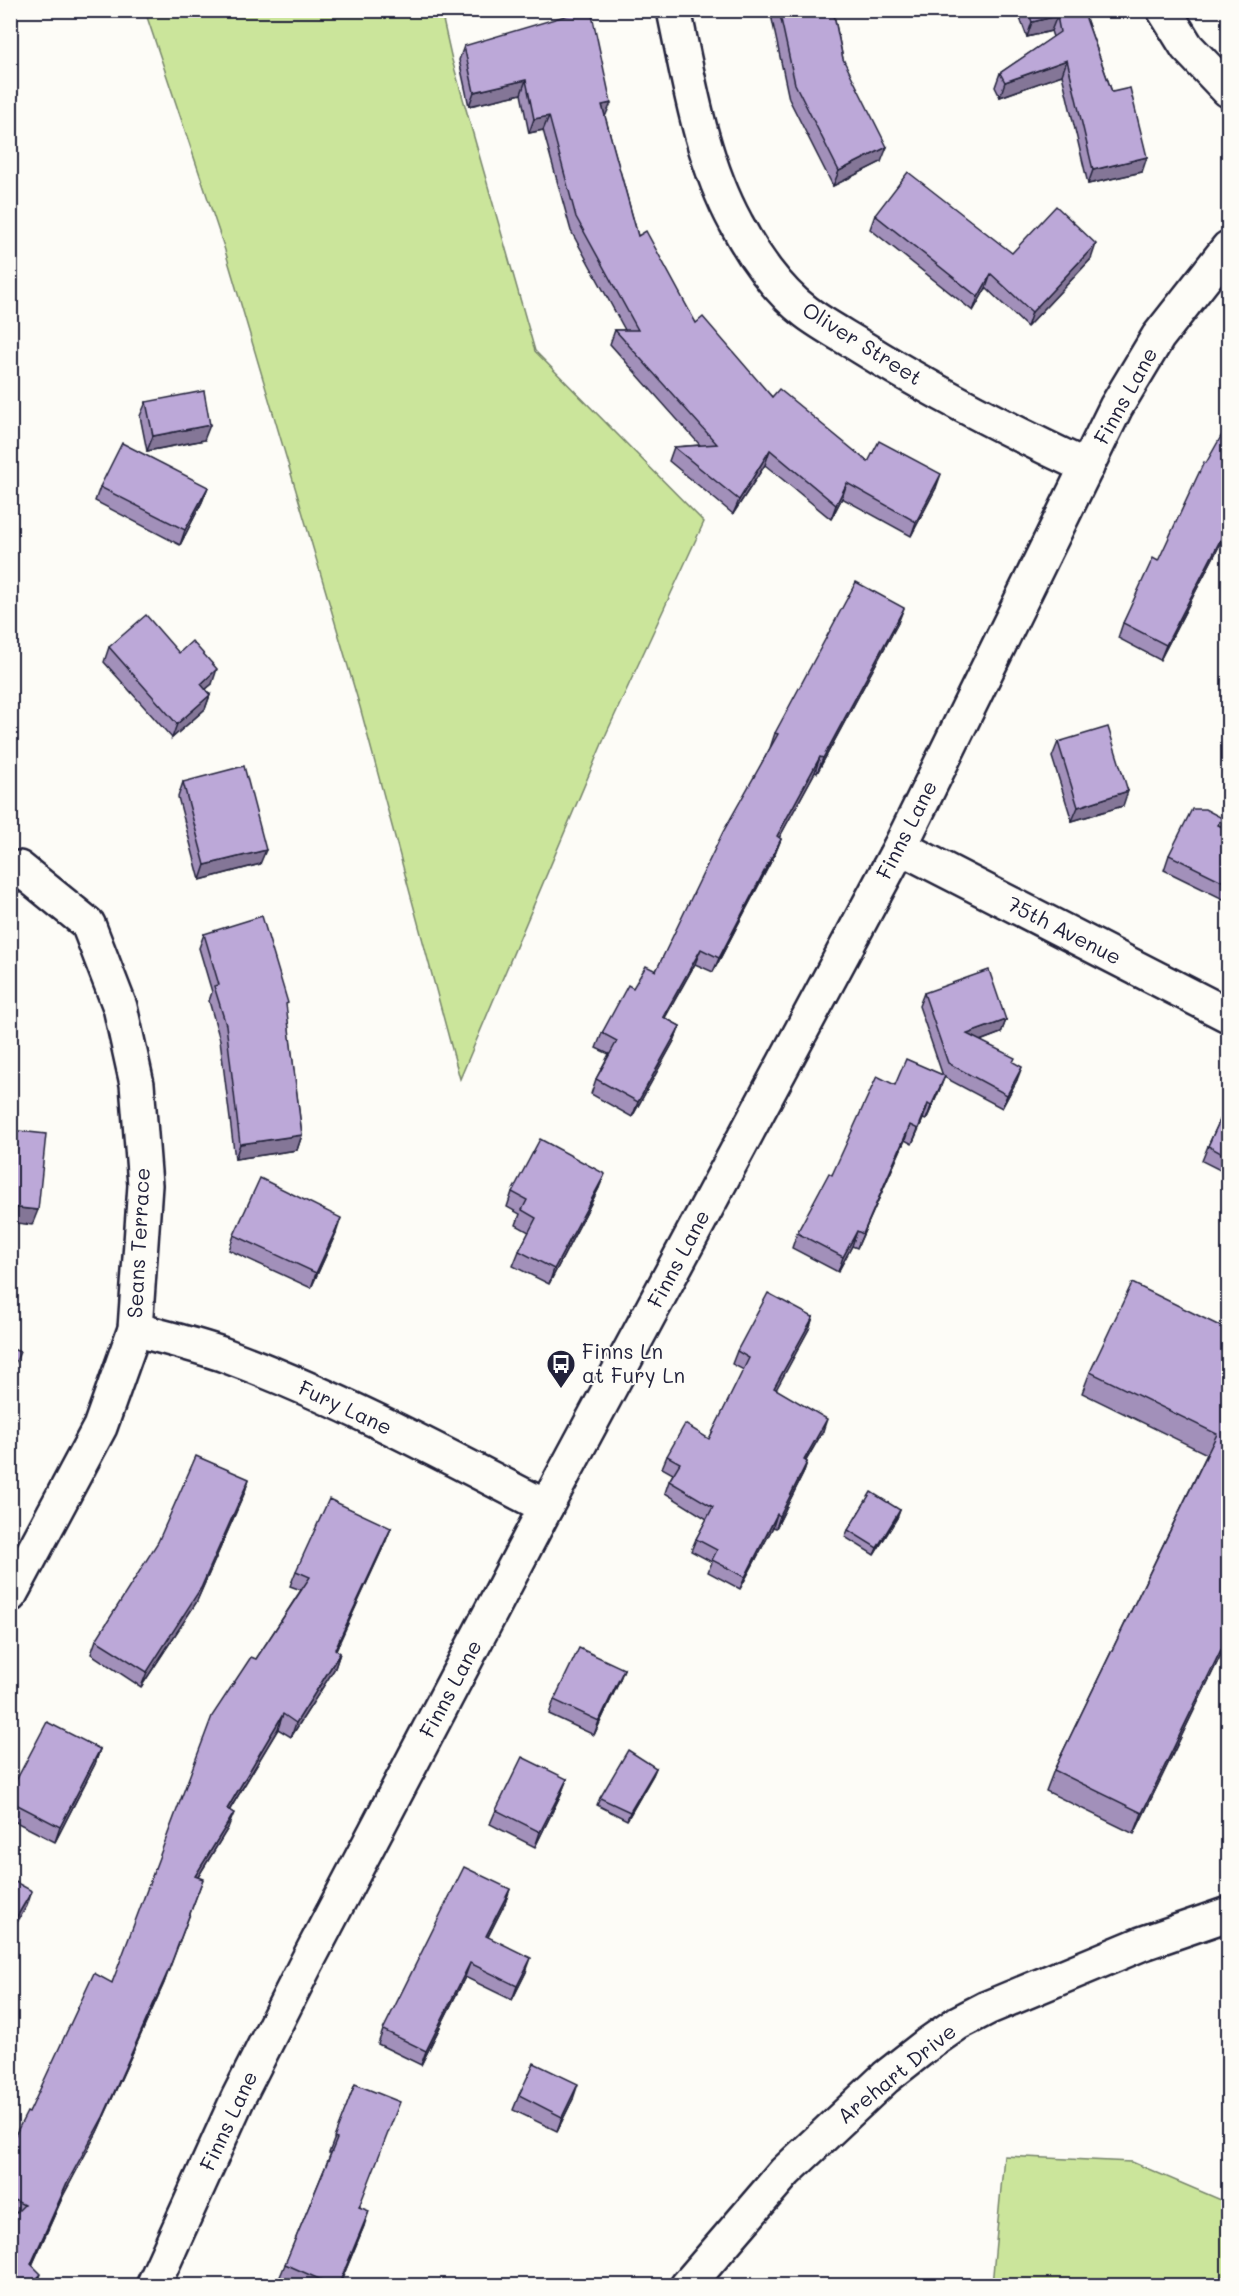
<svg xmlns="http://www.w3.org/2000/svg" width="1239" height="2296" font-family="Mali,sans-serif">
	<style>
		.green { fill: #cbe59b; stroke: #76846b; stroke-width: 1.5 }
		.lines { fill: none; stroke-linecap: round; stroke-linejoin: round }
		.street-casing { stroke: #22223b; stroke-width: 38 }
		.secondary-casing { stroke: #22223b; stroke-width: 38 }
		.street { stroke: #fdfcf7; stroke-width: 33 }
		.secondary { stroke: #fdfcf7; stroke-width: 33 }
		.wall { fill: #a290ba; stroke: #22223b; stroke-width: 1.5 }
		.shaded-wall { fill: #847697; stroke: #22223b; stroke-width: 1.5 }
		.building { fill: #bca8d8; stroke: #22223b; stroke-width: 1.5 }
		.labels { text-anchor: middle; stroke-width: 4.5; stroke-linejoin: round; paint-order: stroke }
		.street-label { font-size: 21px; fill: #22223b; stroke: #fdfcf7 }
		.poi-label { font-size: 21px; fill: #22223b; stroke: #fdfcf7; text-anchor: start }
	</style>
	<rect width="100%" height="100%" fill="#fdfcf7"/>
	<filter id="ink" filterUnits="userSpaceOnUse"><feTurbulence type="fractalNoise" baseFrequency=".0167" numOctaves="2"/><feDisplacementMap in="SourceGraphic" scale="12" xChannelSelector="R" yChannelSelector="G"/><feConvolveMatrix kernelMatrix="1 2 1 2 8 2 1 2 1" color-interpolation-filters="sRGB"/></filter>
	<g filter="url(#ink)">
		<g class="green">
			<polygon points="145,11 441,11 452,60 535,351 704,522 607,732 460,1079 360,707 224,247"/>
			<polygon points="1004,2156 1132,2162 1228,2203 1228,2285 992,2285"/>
		</g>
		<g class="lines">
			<g class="street-casing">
				<g id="street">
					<path d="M674 10C689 81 701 159 736 223 752 254 777 290 806 312 823 325 844 336 863 348 935 393 1010 431 1087 467"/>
					<polyline points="1164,10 1187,47 1228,90"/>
					<polyline points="900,847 1228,1015"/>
					<path d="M135 1329C165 1338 197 1345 227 1356 337 1397 442 1453 546 1507"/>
					<polyline points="10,1595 100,1427 135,1329 145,1185 137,1084 120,1007 88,924 19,868"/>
					<polyline points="687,2286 785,2172 886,2077 928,2044 958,2023 987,2008 1141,1944 1228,1914"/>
				</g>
			</g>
			<g class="secondary-casing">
				<polyline id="secondary" points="153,2286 238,2098 307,1962 546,1507 900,847 1116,407 1158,337 1228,248"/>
			</g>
			<use href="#street" class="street"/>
			<use href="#secondary" class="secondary"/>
		</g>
		<g class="wall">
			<polygon points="770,10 833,10 843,59 881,162 833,186 789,99"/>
			<polygon points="1017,10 1083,10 1112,92 1142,172 1088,184 1062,75 1000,97 995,87 1000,73 1053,37 1051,31 1027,37"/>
			<polygon points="464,46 605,117 638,236 696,323 772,397 868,462 936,488 911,536 842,498 831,519 765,465 733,514 669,461 674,447 700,445 610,344 615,330 625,330 571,231 543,130 529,133 521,94 469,106 459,60"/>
			<polygon points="875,215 1012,253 1091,259 1027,327 986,288 973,311 870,229"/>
			<polygon points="146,402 204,440 147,451 140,416"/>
			<polygon points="100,487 208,487 202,502 180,545 95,501"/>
			<polygon points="1228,529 1160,660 1118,638 1123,623 1158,561"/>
			<polygon points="898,623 817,773 815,772 779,838 781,839 775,854 713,972 695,964 665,1018 680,1026 674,1041 632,1117 591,1094 596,1079 609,1054 596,1048 602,1033 633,988 656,971 770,748 775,733"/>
			<polygon points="109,647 179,653 212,684 206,689 210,695 205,709 172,738 104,662"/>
			<polygon points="1058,742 1123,806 1072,821 1052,757"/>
			<polygon points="183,782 260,864 200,880 178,797"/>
			<polygon points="1219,825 1228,830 1228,897 1227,901 1164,870 1169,855"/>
			<polygon points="204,934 286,1008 302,1135 297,1150 235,1159 220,1040 209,1001 212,992 199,948"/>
			<polygon points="924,993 1006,1020 1001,1033 980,1041 1013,1063 1017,1080 1002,1108 944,1077 939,1091 926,1120 923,1119 912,1144 905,1140 857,1248 852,1246 838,1272 792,1248 797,1233 832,1175 895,1085 943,1076 919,1006"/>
			<polygon points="1228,1103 1228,1174 1202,1161 1208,1146"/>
			<polygon points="599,1188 549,1284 513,1266 519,1251 529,1232 516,1225 520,1214 507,1207 512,1192"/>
			<polygon points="336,1233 311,1288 229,1250 234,1235"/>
			<polygon points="813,1317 809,1329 776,1389 823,1431 806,1461 807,1462 803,1474 776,1528 773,1527 740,1589 708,1572 712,1562 691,1551 696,1539 707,1519 665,1493 669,1481 673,1474 662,1468 667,1456 709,1439 744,1370 732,1364 737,1351"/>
			<polygon points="1228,1330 1228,1640 1134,1834 1046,1791 1054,1770 1207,1454 1082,1393 1090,1372"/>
			<polygon points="249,1479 244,1494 196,1603 141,1687 91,1654 96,1640"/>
			<polygon points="900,1510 897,1518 874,1555 845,1537 848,1530"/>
			<polygon points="391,1528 385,1543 336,1650 340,1653 335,1668 291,1737 278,1729 229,1811 228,1828 198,1877 164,1983 97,2132 63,2196 32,2265 13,2217 10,2216 10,2145 29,2113 112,1983 256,1659 301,1590 290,1586 296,1571"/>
			<polygon points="624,1669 618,1684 594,1735 549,1714 554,1700"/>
			<polygon points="100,1749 95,1764 55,1842 10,1819 10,1792"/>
			<polygon points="656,1768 653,1775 627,1820 597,1805 600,1798"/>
			<polygon points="567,1779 561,1794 535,1847 490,1824 496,1810"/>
			<polygon points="510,1889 505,1903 488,1937 526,1972 512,2000 465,1977 421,2065 378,2044 383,2030"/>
			<polygon points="355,2084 360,2207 364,2226 339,2286 295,2286 279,2279 331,2153 329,2153"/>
			<polygon points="519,2095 573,2099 557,2131 513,2110"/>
		</g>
		<g class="shaded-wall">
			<polygon points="1057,16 1051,31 1027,37 1032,22"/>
			<polygon points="1067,60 1062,75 1000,97 1005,82"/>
			<polygon points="526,80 521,94 469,106 474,92"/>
			<polygon points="611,103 605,117 602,105"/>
			<polygon points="549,116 543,130 529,133 534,119"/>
			<polygon points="887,147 881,162 833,186 839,171"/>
			<polygon points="1147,157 1142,172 1088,184 1093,170"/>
			<polygon points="1096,244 1091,259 1027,327 1032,312"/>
			<polygon points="991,274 986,288 973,311 978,297"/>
			<polygon points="210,425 204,440 147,451 153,436"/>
			<polygon points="770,450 765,465 733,514 739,500"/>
			<polygon points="941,474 936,488 911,536 916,522"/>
			<polygon points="847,483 842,498 831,519 836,505"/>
			<polygon points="208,487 202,502 180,545 185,530"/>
			<polygon points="1228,525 1228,529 1160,660 1166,645"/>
			<polygon points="904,608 898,623 817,773 823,758"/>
			<polygon points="217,669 212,684 195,698 201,684"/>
			<polygon points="210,695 205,709 172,738 177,724"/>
			<polygon points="820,757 815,772 772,851 777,836"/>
			<polygon points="1128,791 1123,806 1072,821 1078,807"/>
			<polygon points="781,839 775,854 713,972 719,958"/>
			<polygon points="266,850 260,864 200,880 205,865"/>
			<polygon points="701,949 695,964 657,1031 663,1017"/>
			<polygon points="1006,1020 1001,1033 963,1047 967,1034"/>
			<polygon points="680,1026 674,1041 632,1117 638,1102"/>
			<polygon points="1022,1067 1017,1080 1002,1108 1007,1095"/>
			<polygon points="10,1069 14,1069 10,1078"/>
			<polygon points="945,1076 939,1091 926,1120 931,1106"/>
			<polygon points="928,1104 923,1119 912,1144"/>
			<polygon points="910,1125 905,1140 857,1248 863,1234"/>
			<polygon points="302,1135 297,1150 235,1159 240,1144"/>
			<polygon points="605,1174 599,1188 549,1284 554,1269"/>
			<polygon points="10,1207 38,1210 32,1225 10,1222"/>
			<polygon points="341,1218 336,1233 311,1288 316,1273"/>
			<polygon points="857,1231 852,1246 838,1272 843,1257"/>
			<polygon points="813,1317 809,1329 770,1401 774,1388"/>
			<polygon points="827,1419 823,1431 799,1472 804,1460"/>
			<polygon points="807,1462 803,1474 776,1528 780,1516"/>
			<polygon points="249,1479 244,1494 196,1603 141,1687 147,1672"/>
			<polygon points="900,1510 897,1518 874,1555 877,1548"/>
			<polygon points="777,1514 773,1527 740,1589 745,1577"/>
			<polygon points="391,1528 385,1543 329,1664 335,1649"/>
			<polygon points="1228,1635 1228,1640 1134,1834 1142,1813"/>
			<polygon points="340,1653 335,1668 291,1737 296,1723"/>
			<polygon points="624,1669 618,1684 594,1735 599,1721"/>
			<polygon points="283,1714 278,1729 221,1824 227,1809"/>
			<polygon points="100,1749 95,1764 55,1842 60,1827"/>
			<polygon points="656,1768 653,1775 627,1820 630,1812"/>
			<polygon points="567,1779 561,1794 535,1847 540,1832"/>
			<polygon points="234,1813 228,1828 190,1890 195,1876"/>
			<polygon points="203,1879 164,1983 97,2132 63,2196 26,2279 31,2264"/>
			<polygon points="510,1889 505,1903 481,1950 486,1936"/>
			<polygon points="32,1891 27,1906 10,1934 10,1928"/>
			<polygon points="531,1958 526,1972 512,2000 517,1986"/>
			<polygon points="470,1963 465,1977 421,2065 426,2051"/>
			<polygon points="578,2084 573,2099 557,2131 562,2117"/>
			<polygon points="369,2211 364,2226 339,2286 338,2286"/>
			<polygon points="41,2274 37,2286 30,2286"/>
		</g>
		<g class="building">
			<polygon points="585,10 591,10 611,103 602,105 638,236 646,231 696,323 703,317 772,397 779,389 868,462 879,441 941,474 916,522 847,483 836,505 770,450 739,500 674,447 717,444 615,330 638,330 576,217 549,116 534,119 526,80 474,92 464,46"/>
			<polygon points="779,10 833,10 843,59 887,147 839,171 795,84"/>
			<polygon points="1028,10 1083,10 1112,92 1130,88 1147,157 1093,170 1067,60 1005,82 1000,73 1060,32 1057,16 1032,22"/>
			<polygon points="908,172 1012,253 1056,206 1096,244 1032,312 991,274 978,297 875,215"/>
			<polygon points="204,391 210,425 153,436 146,402"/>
			<polygon points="1228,424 1228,525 1166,645 1123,623 1153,558 1158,561 1204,462 1206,463"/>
			<polygon points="122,443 208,487 185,530 100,487"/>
			<polygon points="856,582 904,608 823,758 820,757 777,836 781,839 719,958 701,949 663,1017 680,1026 638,1102 596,1079 617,1041 602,1033 628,985 633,988 646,966 656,971 723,832 778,734 775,733"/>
			<polygon points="146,615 179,653 192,641 217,669 201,684 210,695 177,724 109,647"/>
			<polygon points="1108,727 1128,791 1078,807 1058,742"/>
			<polygon points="244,766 266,850 205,865 183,782"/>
			<polygon points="1192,809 1205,809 1222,818 1218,825 1228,830 1228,884 1169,855"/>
			<polygon points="262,916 288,1003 286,1004 302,1135 240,1144 226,1025 214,986 219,985 204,934"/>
			<polygon points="989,970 1006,1020 967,1034 1015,1058 1013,1062 1022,1067 1007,1095 948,1063 924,993"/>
			<rect x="10" y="1024" width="4" height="45"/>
			<polygon points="906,1059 945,1076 931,1106 928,1104 918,1129 910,1125 863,1234 857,1231 843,1257 797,1233 829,1173 832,1175 877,1076 895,1085"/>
			<polygon points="1228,1103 1228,1157 1208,1146"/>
			<polygon points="10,1130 46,1134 38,1210 10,1207"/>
			<polygon points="540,1139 605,1174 554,1269 519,1251 536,1218 522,1210 527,1200 512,1192"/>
			<polygon points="260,1178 341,1218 316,1273 234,1235"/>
			<polygon points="1132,1283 1228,1330 1228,1635 1142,1813 1054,1770 1217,1434 1090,1372"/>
			<polygon points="768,1293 813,1317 774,1388 827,1419 804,1460 807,1462 780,1516 777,1514 745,1577 712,1560 717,1550 696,1539 713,1507 669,1481 680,1463 667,1456 685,1424 709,1439 749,1358 737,1351"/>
			<polygon points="10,1348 20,1352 10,1375"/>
			<polygon points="196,1456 249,1479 201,1588 147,1672 96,1640 158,1542"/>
			<polygon points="871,1492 900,1510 877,1548 848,1530"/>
			<polygon points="329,1499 391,1528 335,1649 340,1653 296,1723 283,1714 227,1809 234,1813 195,1876 203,1879 169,1969 103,2117 68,2181 31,2264 41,2274 30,2286 10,2286 10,2219 24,2205 10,2198 10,2145 27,2112 29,2113 94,1973 112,1983 212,1716 251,1657 256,1659 310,1577 296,1571"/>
			<polygon points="579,1648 624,1669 599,1721 554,1700"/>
			<polygon points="47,1722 100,1749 60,1827 10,1801 10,1792"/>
			<polygon points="628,1750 656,1768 630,1812 600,1798"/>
			<polygon points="522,1757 567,1779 540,1832 496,1810"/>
			<polygon points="464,1867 510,1889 486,1936 531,1958 517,1986 470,1963 426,2051 383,2030"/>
			<polygon points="10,1879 32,1891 10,1928"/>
			<polygon points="10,2063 15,2066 10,2073"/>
			<polygon points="534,2063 578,2084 562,2117 519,2095"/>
			<polygon points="355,2084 400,2102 359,2207 369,2211 338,2286 335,2286 285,2264 337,2139 334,2138"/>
		</g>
	</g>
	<defs>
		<g id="bus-pin" transform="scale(1.5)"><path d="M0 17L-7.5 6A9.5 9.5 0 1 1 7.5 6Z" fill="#22223b" stroke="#fdfcf7"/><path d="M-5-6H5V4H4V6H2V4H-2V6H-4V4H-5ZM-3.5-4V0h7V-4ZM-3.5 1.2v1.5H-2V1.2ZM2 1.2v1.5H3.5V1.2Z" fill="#fff"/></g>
	</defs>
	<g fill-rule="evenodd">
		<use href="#bus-pin" x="561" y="1364"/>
	</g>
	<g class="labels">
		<g class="street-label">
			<text transform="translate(862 344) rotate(32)" y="7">Oliver Street</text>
			<text transform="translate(1126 396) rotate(-61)" y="7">Finns Lane</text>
			<text transform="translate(907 830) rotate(-63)" y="7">Finns Lane</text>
			<text transform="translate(1064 931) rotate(27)" y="7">75th Avenue</text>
			<text transform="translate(139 1243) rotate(-87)" y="7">Seans Terrace</text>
			<text transform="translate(679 1259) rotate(-62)" y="7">Finns Lane</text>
			<text transform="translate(345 1408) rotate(25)" y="7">Fury Lane</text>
			<text transform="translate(451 1689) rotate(-62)" y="7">Finns Lane</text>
			<text transform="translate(897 2074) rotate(-39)" y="7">Arehart Drive</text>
			<text transform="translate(229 2121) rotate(-65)" y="7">Finns Lane</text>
		</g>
		<g class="poi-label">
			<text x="582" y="1359">Finns Ln<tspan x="582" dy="24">at Fury Ln</tspan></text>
		</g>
	</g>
	<rect width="1239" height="2296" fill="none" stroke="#fdfcf7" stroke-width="36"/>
	<rect x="18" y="18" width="1203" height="2260" fill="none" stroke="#22223b" stroke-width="2" filter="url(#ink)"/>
</svg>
